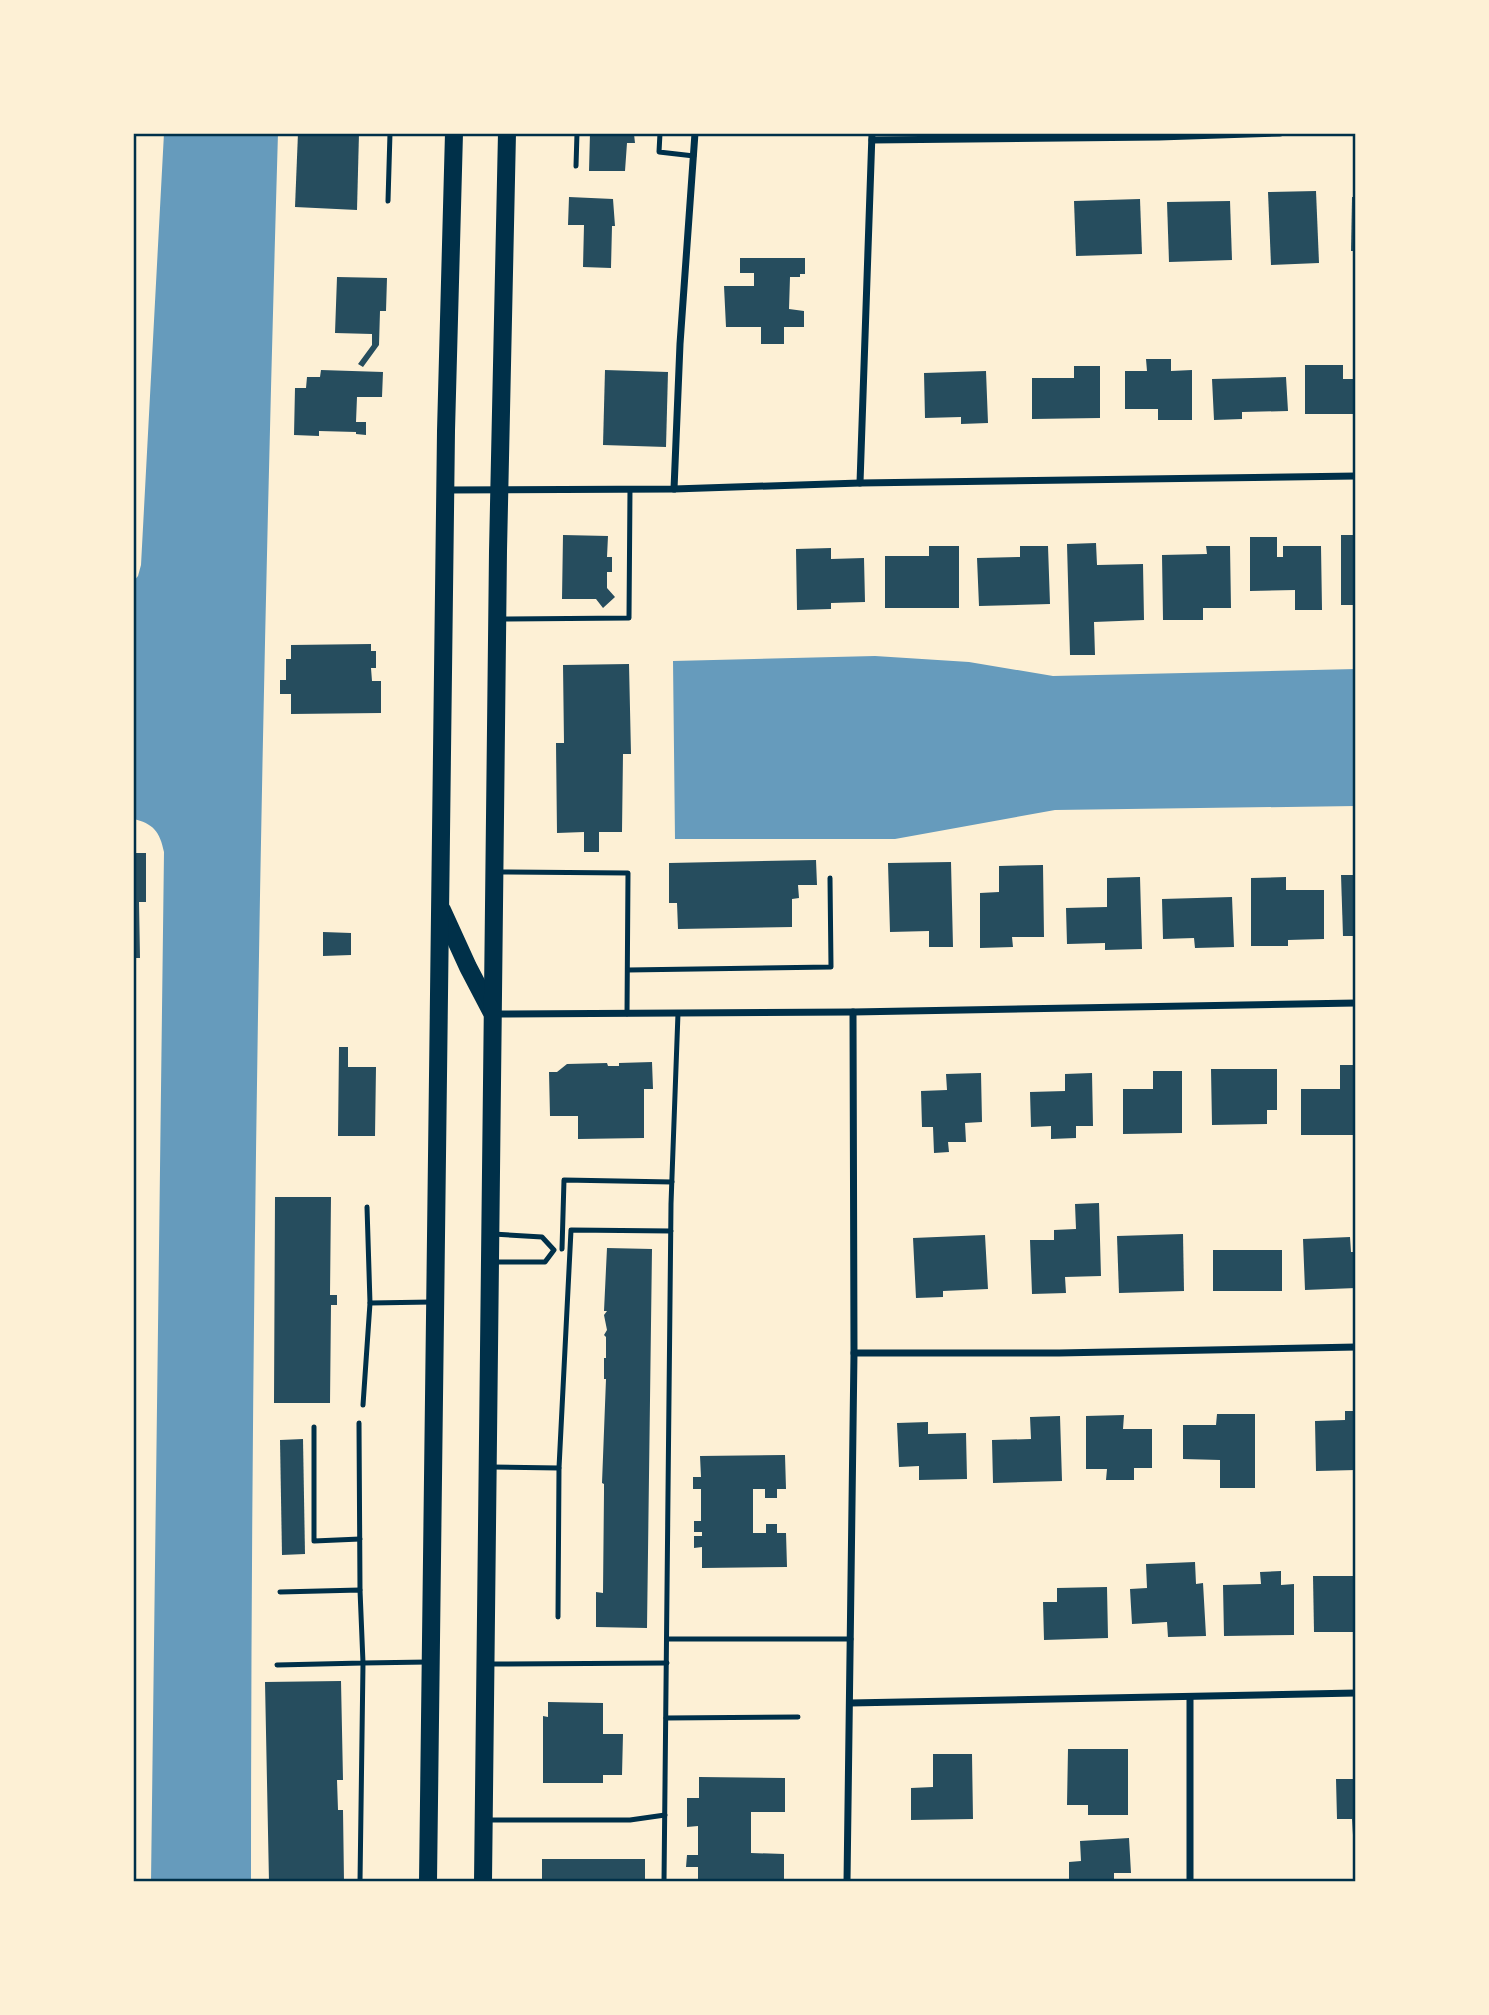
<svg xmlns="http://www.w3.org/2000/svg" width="1489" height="2015" font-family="'Zilla Slab',serif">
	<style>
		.water { fill: #669bbc }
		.building { fill: #264d5e }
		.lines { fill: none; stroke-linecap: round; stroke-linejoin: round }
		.service { stroke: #003049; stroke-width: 5 }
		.minor { stroke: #003049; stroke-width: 7 }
		.primary { stroke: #003049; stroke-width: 18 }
		.neatline { fill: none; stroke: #003049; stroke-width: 2.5 }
	</style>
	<rect width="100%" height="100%" fill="#fdf0d5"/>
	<g class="water">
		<path d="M164 133H278C261 716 251 1299 251 1882H151L164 852C160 832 153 823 133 819V582L138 576 141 565Z"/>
		<polygon points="875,656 969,662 1053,676 1356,669 1356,806 1055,810 895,839 675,839 673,661"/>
	</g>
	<g class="building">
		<polygon points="298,133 359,133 357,210 295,207"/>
		<polygon points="590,133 634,134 635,143 627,143 625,171 589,171"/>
		<polygon points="1316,191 1319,263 1271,265 1268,192"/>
		<polygon points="569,197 613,199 615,226 612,226 611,268 583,267 584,225 568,225"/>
		<polygon points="1352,197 1356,197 1356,251 1351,251"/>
		<polygon points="1140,199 1142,254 1076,256 1074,201"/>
		<polygon points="1230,201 1232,260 1169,262 1167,202"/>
		<polygon points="740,258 805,258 805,274 800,274 800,277 790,277 789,309 804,311 804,327 784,327 784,344 761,344 761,327 726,327 724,286 754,286 754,273 740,273"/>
		<polygon points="337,277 387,278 386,311 380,311 379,345 363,367 358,364 372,345 372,334 335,333"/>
		<polygon points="1146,359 1171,359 1171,371 1192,370 1192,420 1158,420 1158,409 1125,409 1125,371 1147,371"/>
		<polygon points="1305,365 1343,365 1343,379 1356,379 1356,414 1305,414"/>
		<polygon points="1074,366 1100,366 1100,418 1032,419 1032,378 1074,378"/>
		<polygon points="321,370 383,372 382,397 357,397 356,422 366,422 366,435 356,434 356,432 319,431 319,436 294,435 295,388 306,388 307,377 320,377"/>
		<polygon points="605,370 668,372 666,447 603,445"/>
		<polygon points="986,371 988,423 961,424 961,417 925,418 924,373"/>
		<polygon points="1286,377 1288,411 1242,412 1242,419 1214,420 1212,379"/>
		<polygon points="563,535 608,536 607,557 612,557 612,572 607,572 607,588 615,597 603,608 596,599 562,599"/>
		<rect x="1341" y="535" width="15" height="70"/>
		<polygon points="1250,537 1277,537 1277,557 1283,557 1283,546 1321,546 1322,610 1295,610 1295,590 1250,591"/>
		<polygon points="1096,543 1097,565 1143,564 1144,620 1094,622 1095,655 1070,655 1067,544"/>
		<polygon points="929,546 959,546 959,608 885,608 885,556 929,556"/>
		<polygon points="1020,546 1048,546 1050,604 979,606 977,558 1020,557"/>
		<polygon points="1206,546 1230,546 1231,608 1203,608 1203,620 1163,620 1162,555 1207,554"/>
		<polygon points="831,548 831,559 864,558 865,602 831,603 831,609 797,610 796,549"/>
		<polygon points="371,644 371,651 376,651 376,668 371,668 372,681 381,681 381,713 291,714 291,694 280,694 280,680 286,680 286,659 291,659 291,645"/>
		<polygon points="629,664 631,754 623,754 622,832 599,832 599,852 584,852 584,832 557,833 556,743 564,743 563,665"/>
		<polygon points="133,853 146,853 146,902 139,902 140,958 133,958"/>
		<polygon points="816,860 817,885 798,885 799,898 792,899 792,927 678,929 677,903 669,903 669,863"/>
		<polygon points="951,862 953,947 929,947 929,931 890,932 888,863"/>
		<polygon points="1043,865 1044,937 1012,937 1013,947 980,948 980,893 999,892 999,866"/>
		<polygon points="1341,875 1356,875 1356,936 1343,936"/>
		<polygon points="1140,877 1142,949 1105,950 1105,943 1067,944 1066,908 1107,907 1107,878"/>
		<polygon points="1286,877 1286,890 1324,890 1324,939 1288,940 1288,946 1251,946 1251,878"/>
		<polygon points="1232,897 1234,947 1195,948 1194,938 1163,939 1162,899"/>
		<polygon points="323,932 351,933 351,955 323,956"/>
		<polygon points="339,1047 348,1047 348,1067 376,1067 375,1136 338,1136"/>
		<polygon points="652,1062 653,1089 644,1089 644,1138 578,1139 578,1116 550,1116 549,1072 557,1072 567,1064 607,1063 608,1066 619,1066 619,1063"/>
		<polygon points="1340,1065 1356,1065 1356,1135 1301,1135 1301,1089 1340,1089"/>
		<polygon points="1211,1069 1277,1069 1277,1110 1267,1110 1267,1124 1212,1125"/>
		<polygon points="1153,1071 1182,1071 1182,1133 1123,1134 1123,1089 1153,1089"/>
		<polygon points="981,1073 982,1122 965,1123 966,1142 948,1142 949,1152 934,1153 933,1127 922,1127 921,1091 947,1090 946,1074"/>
		<polygon points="1092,1073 1093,1126 1076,1126 1076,1138 1051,1139 1051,1126 1031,1127 1030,1092 1065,1091 1065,1074"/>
		<polygon points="133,1192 135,1192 136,1234 133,1234"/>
		<polygon points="275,1197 331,1197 330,1295 337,1295 337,1305 331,1305 330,1403 274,1403"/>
		<polygon points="1099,1203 1101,1276 1065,1277 1066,1293 1032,1294 1030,1240 1054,1240 1054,1230 1076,1229 1075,1204"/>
		<polygon points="1183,1234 1184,1291 1119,1293 1117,1236"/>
		<polygon points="985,1235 988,1289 943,1291 943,1297 916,1298 913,1238"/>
		<polygon points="1350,1237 1351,1252 1356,1252 1356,1288 1305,1290 1303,1239"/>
		<polygon points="607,1248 652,1249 647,1628 596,1627 596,1592 603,1593 604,1492 604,1484 602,1483 606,1379 604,1379 604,1358 606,1358 606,1337 604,1335 607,1330 604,1315 607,1311 604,1311"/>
		<rect x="1213" y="1250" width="69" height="41"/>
		<polygon points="1345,1411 1356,1411 1356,1470 1316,1471 1315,1421 1345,1420"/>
		<polygon points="1217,1414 1255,1414 1255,1488 1220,1488 1220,1460 1183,1459 1183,1425 1216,1425"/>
		<polygon points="1124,1415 1123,1429 1152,1429 1152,1468 1134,1468 1134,1480 1106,1480 1107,1469 1086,1469 1086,1416"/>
		<polygon points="1060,1416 1062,1481 993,1483 992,1440 1031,1439 1030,1417"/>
		<polygon points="928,1422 928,1434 966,1433 967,1479 919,1480 919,1466 899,1467 897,1423"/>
		<polygon points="303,1439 305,1554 282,1555 280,1440"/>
		<polygon points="785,1455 786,1489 777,1489 777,1498 765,1498 765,1489 753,1489 753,1533 766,1533 766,1524 777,1524 777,1533 786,1533 787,1567 702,1568 702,1547 694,1548 694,1536 702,1536 702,1532 694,1532 694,1521 701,1521 701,1489 693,1489 693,1477 701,1477 700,1456"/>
		<polygon points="1195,1562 1196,1584 1203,1583 1206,1636 1168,1637 1167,1622 1132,1624 1130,1589 1147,1588 1146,1564"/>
		<polygon points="1281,1571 1281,1585 1294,1584 1294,1635 1224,1636 1223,1585 1261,1584 1260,1572"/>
		<polygon points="1313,1576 1356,1576 1356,1632 1314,1632"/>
		<polygon points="1107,1587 1108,1638 1044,1640 1043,1602 1057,1602 1057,1588"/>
		<polygon points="341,1681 343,1780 337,1780 338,1810 343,1810 344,1882 269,1882 265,1682"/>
		<polygon points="548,1702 603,1703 603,1734 623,1734 622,1775 603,1775 603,1783 543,1783 543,1716 548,1717"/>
		<polygon points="1068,1749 1128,1749 1128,1815 1088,1815 1088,1805 1067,1805"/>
		<polygon points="933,1754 972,1754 973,1819 911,1820 911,1788 933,1787"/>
		<polygon points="699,1777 785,1778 785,1812 751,1812 751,1853 784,1854 784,1882 698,1882 698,1867 686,1867 687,1855 698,1855 698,1826 687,1827 687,1798 699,1798"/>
		<polygon points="1336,1779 1356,1779 1356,1834 1353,1835 1352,1819 1337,1819"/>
		<polygon points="1129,1838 1131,1873 1114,1873 1114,1882 1069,1882 1069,1862 1081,1861 1080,1841"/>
		<rect x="542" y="1859" width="103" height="23"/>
	</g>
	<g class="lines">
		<g class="service">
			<polyline points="660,133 659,152 694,156"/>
			<polyline points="576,166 577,133"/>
			<polyline points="388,201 390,133"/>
			<polyline points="500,619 629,618 630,489"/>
			<polyline points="497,872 628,873 627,1014"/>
			<polyline points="628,970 831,967 830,878"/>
			<polyline points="367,1207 370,1303 432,1302"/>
			<polyline points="493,1234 542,1237 554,1250 545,1262 493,1262"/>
			<polyline points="562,1249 564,1180 672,1182"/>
			<polyline points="363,1405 370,1303"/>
			<polyline points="359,1423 360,1590"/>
			<polyline points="314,1427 314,1541 360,1539"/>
			<polyline points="492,1467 559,1468"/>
			<polyline points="558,1617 559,1468 571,1230 671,1231"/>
			<polyline points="667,1639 851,1639"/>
			<polyline points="488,1664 667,1663"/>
			<polyline points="277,1665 363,1663 360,1590 280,1592"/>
			<polyline points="666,1718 798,1717"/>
			<polyline points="487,1820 630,1820 665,1815"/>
			<polyline points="360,1882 363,1663 428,1662"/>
			<polyline points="664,1882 671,1204 678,1013"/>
		</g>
		<g class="minor">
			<polyline points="872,140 1159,137 1280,133"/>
			<polyline points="860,483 872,133"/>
			<polyline points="674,489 680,344 695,133"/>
			<polyline points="447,490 674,489 860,483 1356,476"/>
			<polyline points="493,1014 853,1012 1356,1003"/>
			<polyline points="854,1353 1059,1353 1356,1347"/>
			<polyline points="1190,1697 1190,1882"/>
			<polyline points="850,1703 1356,1693"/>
			<polyline points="847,1882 854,1353 853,1012"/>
		</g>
		<g class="primary">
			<polyline points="442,910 468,967 491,1011"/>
			<polyline points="428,1882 446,431 454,133"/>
			<polyline points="483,1882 498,551 507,133"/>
		</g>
	</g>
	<rect width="1489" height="2015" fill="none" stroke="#fdf0d5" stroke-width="270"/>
	<rect x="135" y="135" width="1219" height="1745" class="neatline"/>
</svg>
